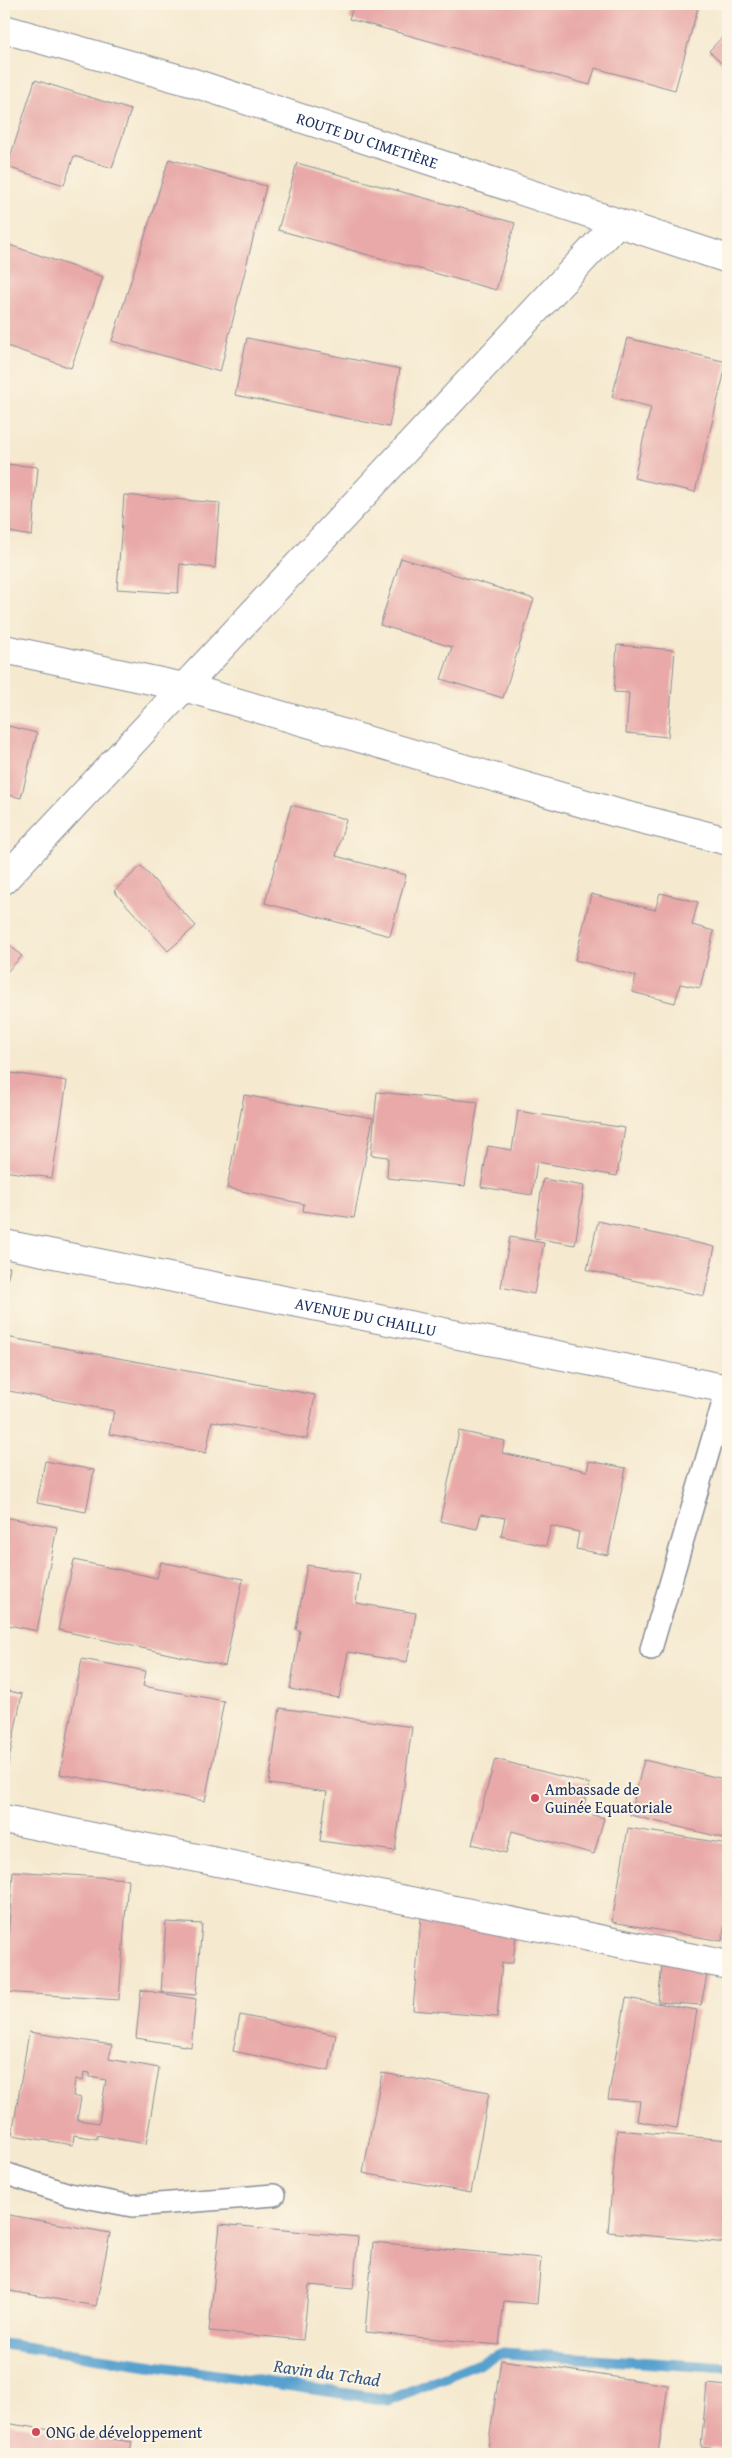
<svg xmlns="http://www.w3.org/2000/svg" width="732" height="2458" font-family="'Gentium Book Plus',serif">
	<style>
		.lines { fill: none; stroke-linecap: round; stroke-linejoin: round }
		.stream { stroke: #59a1cf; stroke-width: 11 }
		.building { fill: #e8a9a8; fill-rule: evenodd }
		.service-casing { stroke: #888c96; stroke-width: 24 }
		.minor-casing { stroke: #888c96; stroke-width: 30 }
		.tertiary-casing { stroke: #888c96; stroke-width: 30 }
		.service { stroke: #fff; stroke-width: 21 }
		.minor { stroke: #fff; stroke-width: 28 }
		.tertiary { stroke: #fff; stroke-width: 28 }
		.poi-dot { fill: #d1495b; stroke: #fcf5e5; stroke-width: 2 }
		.labels { text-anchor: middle; stroke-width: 4; stroke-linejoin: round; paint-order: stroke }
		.street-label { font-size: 16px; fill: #1b2f5e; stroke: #fcf5e5 }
		.poi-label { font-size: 16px; fill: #1b2f5e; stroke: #fcf5e5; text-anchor: start }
		.water-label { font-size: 18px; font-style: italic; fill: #315786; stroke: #fcf5e5 }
	</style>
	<rect width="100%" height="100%" fill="#fcf5e5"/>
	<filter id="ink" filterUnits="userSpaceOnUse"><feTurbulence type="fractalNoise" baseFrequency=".02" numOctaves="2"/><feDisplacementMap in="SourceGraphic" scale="10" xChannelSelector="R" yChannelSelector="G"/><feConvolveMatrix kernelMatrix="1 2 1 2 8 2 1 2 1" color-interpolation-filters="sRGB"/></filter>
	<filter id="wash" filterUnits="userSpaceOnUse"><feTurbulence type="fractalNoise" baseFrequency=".0096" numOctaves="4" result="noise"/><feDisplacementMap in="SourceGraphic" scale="20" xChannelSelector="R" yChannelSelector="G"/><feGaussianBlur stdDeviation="1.12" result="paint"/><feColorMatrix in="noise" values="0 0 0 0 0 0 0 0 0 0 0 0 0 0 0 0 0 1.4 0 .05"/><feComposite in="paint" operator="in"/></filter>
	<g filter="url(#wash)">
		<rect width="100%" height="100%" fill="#f5e9cf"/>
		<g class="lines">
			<polyline class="stream" points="4,2344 389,2400 503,2353 728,2368"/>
		</g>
		<g id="blocks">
			<g class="building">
				<polygon points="354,4 699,4 675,90 595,68 590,85 349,19"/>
				<polygon points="728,31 728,69 709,51"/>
				<polygon points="35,80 131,110 112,168 74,156 64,185 7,167"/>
				<polygon points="169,159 266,186 220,372 112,341"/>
				<polygon points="297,163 515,223 496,290 278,230"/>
				<polygon points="4,243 103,277 71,368 4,345"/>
				<polygon points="247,338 400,369 389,427 235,395"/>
				<polygon points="627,338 727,362 695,492 634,478 651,407 612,397"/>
				<polygon points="4,464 38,467 32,536 4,531"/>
				<polygon points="124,495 220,503 215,568 180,564 178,593 117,589"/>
				<polygon points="401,558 534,599 503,698 441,679 452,647 380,625"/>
				<polygon points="617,645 675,650 668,737 626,733 629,693 614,692"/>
				<polygon points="4,725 37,733 21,798 4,794"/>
				<polygon points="291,805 346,819 336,856 406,875 390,936 265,903"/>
				<polygon points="141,866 196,926 168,951 114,891"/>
				<polygon points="660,893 698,902 692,925 714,931 700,988 680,984 675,1003 632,992 636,976 575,960 591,894 655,910"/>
				<polygon points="4,940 22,956 4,975"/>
				<polygon points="4,1072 67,1081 52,1178 4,1171"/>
				<polygon points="377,1092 478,1102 465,1186 387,1178 388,1157 371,1155"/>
				<polygon points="244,1095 373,1118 354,1218 303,1211 304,1204 227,1188"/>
				<polygon points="518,1111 625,1128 617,1176 537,1162 532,1195 481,1187 488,1146 512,1150"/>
				<polygon points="543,1179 584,1186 575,1245 534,1238"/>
				<polygon points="598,1221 715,1247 704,1296 587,1270"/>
				<polygon points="510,1237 544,1243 534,1294 501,1287"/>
				<polygon points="4,1267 10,1267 5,1291 4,1291"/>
				<polygon points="6,1337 315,1395 307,1439 212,1421 206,1453 109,1434 114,1411 4,1390"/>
				<polygon points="459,1431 505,1441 502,1453 587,1471 589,1461 626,1468 608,1555 576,1549 579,1532 551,1526 546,1546 501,1536 505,1518 481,1514 477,1529 440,1521"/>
				<polygon points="45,1461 94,1470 86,1512 37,1503"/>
				<polygon points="4,1517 57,1527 37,1631 4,1624"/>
				<polygon points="74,1560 157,1578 161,1562 243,1579 225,1666 58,1630"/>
				<polygon points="307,1565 360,1574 356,1603 416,1613 407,1662 348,1652 339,1698 290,1689 300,1630 296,1630"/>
				<polygon points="82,1659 146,1671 143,1686 224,1701 205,1801 60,1774"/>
				<polygon points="4,1690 22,1694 7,1769 4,1768"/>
				<polygon points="280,1708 412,1727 395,1851 320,1841 327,1792 269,1784"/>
				<polygon points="495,1759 590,1784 582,1812 604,1818 594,1854 512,1831 506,1853 472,1844"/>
				<polygon points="644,1760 728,1780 728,1839 630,1815"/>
				<polygon points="628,1828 728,1844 728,1904 722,1941 612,1922"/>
				<polygon points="13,1871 128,1879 119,2000 4,1992"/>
				<polygon points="421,1917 517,1925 513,1963 502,1963 497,2017 413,2010"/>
				<polygon points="166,1922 202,1924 196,1995 161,1992"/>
				<polygon points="663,1956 709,1965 701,2005 658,2002"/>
				<polygon points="141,1990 196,1999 191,2047 136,2038"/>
				<polygon points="626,1998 697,2010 677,2128 637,2121 640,2101 608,2099"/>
				<polygon points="240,2015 336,2035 329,2071 233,2051"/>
				<path d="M29 2032 112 2045 109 2059 159 2068 146 2144 97 2135V2139L74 2135 73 2145 12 2135ZM84 2072 90 2073V2077L106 2080 99 2123 77 2120 81 2098 73 2096 75 2079 83 2081Z"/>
				<polygon points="382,2073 489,2092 471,2193 363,2173"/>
				<polygon points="617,2130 728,2140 728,2243 608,2232"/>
				<polygon points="4,2214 110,2233 96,2306 4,2290"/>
				<polygon points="220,2224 358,2237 353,2289 309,2285 303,2340 209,2331"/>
				<polygon points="373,2242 541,2258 537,2304 504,2301 499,2345 365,2332"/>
				<polygon points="501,2360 668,2385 658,2454 487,2454"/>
				<polygon points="707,2384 728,2386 728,2450 701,2447"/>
				<polygon points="4,2423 132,2442 130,2454 4,2454"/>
			</g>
		</g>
	</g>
	<g filter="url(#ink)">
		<use href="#blocks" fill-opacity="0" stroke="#888c96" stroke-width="1"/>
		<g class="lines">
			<g class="service-casing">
				<g id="service">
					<polyline points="651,1649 727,1389"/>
					<polyline points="4,2173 69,2194 132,2206 274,2195"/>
				</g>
			</g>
			<g class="minor-casing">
				<g id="minor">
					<path id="s1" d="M4 29 194 83 728 259"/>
					<polyline points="4,649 184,687 617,813 728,841"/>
					<polyline points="4,880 617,223"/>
					<polyline points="4,1819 728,1965"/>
				</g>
			</g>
			<g class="tertiary-casing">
				<g id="tertiary">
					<path id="s2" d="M4 1244 728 1389"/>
				</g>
			</g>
			<use href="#service" class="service"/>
			<use href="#minor" class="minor"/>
			<use href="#tertiary" class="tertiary"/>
		</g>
	</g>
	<g class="poi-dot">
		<circle cx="535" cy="1798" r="5"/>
		<circle cx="36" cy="2432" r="5"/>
	</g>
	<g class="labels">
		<g class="street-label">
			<text dy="6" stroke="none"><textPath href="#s1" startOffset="380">ROUTE DU CIMETIÈRE</textPath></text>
			<text dy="6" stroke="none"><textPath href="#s2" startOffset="369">AVENUE DU CHAILLU</textPath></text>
		</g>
		<g class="poi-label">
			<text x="545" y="1795">Ambassade de<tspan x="545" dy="18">Guinée Equatoriale</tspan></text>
			<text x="46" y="2438">ONG de développement</text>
		</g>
		<g class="water-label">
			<text transform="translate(327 2373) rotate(8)" y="6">Ravin du Tchad</text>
		</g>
	</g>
	<rect width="732" height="2458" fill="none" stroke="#fcf5e5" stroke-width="20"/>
</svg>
